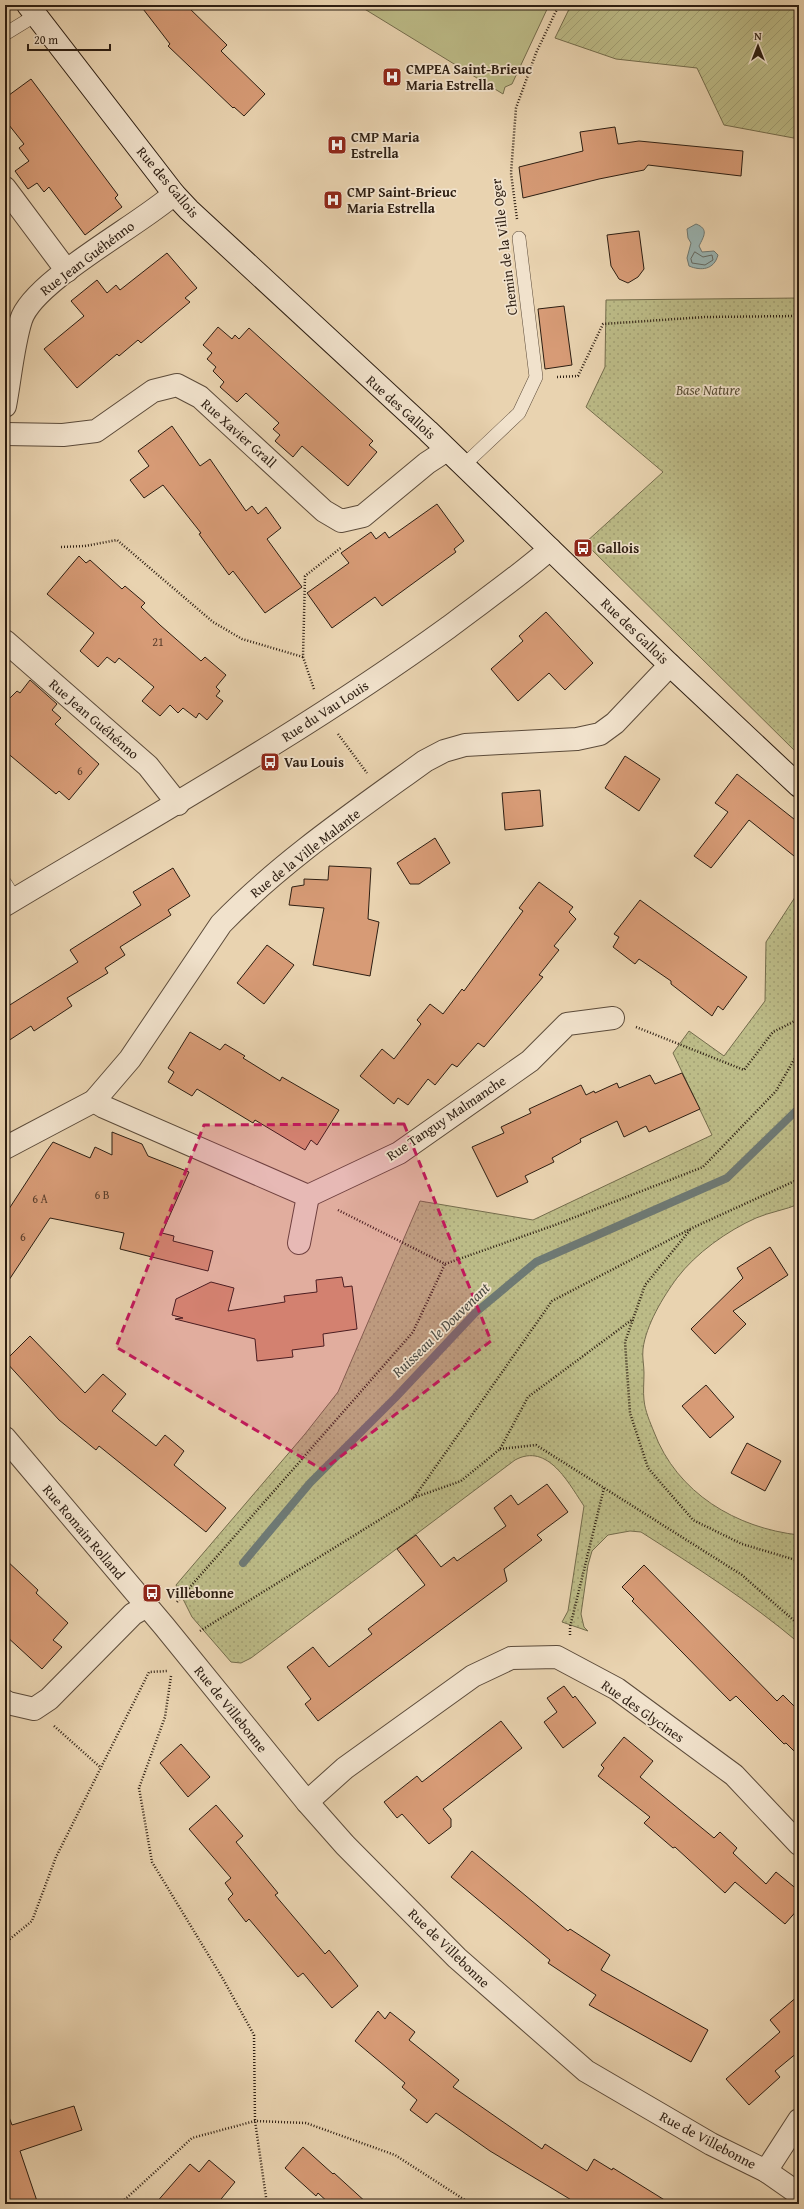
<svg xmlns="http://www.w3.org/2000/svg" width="804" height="2209" font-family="'Gentium Book Plus',serif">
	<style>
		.park { fill: url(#park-dots); stroke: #746c4c }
		.garden { fill: url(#garden-furrows); stroke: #746c4c }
		.pitch { fill: #bcbb87; stroke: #746c4c }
		.water { fill: #9ab6b5; stroke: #6e7974 }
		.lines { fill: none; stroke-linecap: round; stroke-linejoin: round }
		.shore { stroke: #646a64; stroke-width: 1 }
		.stream { stroke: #6e7974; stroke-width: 8 }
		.building { fill: #d79b76; stroke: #2d1e12 }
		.service-casing { stroke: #5c4b3a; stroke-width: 14 }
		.minor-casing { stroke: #5c4b3a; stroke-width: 24 }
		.tertiary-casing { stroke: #5c4b3a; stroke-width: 24 }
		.secondary-casing { stroke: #2d1e12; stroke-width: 24 }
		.path { stroke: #2d1e12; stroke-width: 2.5; stroke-dasharray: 1 2; stroke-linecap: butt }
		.service { stroke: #f1e2cc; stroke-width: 13 }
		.minor { stroke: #f1e2cc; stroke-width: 22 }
		.tertiary { stroke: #f1e2cc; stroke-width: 22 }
		.secondary { stroke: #f1e2cc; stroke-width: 22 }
		.marked { fill: #c2185b; fill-opacity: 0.2; stroke: #c2185b; stroke-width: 3; stroke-dasharray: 8 5; stroke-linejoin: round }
		.labels { text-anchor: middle; stroke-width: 3.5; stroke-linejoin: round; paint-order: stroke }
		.number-label { font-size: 12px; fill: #583d2b }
		.poi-label { font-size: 14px; font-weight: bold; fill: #2d1e12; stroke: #f1e2cc; text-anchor: start }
		.street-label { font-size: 14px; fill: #2d1e12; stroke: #f1e2cc }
		.park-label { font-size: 14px; font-style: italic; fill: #584d35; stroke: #f1e2cc }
		.water-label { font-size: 15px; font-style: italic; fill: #4e4c43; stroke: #f1e2cc }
	</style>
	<defs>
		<pattern id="park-dots" width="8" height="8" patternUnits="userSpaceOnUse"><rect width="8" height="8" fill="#bcbb87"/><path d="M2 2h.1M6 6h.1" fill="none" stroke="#a2a074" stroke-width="1.8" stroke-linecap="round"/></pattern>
		<pattern id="garden-furrows" width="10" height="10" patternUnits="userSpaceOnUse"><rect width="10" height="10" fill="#bcbb87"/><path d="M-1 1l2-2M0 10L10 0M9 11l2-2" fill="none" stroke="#a2a074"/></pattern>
	</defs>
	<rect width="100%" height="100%" fill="#e9d3b0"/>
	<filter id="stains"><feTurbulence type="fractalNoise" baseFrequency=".005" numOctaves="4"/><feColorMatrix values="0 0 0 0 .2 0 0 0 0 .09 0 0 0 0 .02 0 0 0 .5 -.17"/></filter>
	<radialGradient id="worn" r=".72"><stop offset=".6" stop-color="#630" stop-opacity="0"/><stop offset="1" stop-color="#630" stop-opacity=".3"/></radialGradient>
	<g class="park">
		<polygon points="799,298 799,755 585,543 663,472 586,407 605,367 606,300"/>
		<path d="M799 891V1204C785 1210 770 1212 756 1218 727 1231 696 1253 677 1278 663 1297 646 1325 643 1349 642 1357 644 1365 644 1373 644 1382 643 1392 644 1400 645 1411 650 1422 654 1432 677 1493 736 1528 799 1535V1643C749 1601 696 1567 641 1532L630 1531 608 1535 592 1551 588 1565 581 1614 584 1627 588 1631 562 1622 568 1611 584 1506C569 1484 548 1442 515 1460L251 1658 241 1663 231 1662 192 1617 176 1585 305 1434 338 1392 420 1201 533 1220 712 1135 673 1053 689 1031 724 1056 765 1001 766 942Z"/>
	</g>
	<polygon class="garden" points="571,5 799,5 799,139 724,125 697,68 616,59 555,38"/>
	<polygon class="pitch" points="358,5 549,5 512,84 505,87 503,94"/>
	<path class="water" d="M696 224C709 229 704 236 699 246L702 252 714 251 718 255C714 270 701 271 689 266L687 258 691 243 688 238 687 229Z"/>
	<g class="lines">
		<polygon class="shore" points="695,252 703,257 712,255 713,260 705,265 692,263 691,259"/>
		<polyline class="stream" points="243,1563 310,1483 395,1398 475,1313 536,1262 727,1178 799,1108"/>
	</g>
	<g class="building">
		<polygon points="140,5 186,5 227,45 221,51 265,94 244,116 234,107 233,108 168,46 170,44"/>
		<polygon points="31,79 118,195 115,198 122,207 85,235 49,187 44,192 37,183 28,189 15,171 29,161 19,148 24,144 5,120 5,98"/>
		<polygon points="615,127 618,144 639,141 743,151 741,176 648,165 644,170 599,179 523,198 519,167 583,151 580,132"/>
		<polygon points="639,231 644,269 638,277 628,283 619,279 611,266 607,235"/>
		<polygon points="167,253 197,288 185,298 190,302 141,343 138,340 119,356 117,354 77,388 44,349 84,316 71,301 97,280 107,293 116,285 120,290"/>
		<polygon points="564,306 572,365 545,369 538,309"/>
		<polygon points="218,327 232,339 235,335 239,339 249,328 373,441 369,445 377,452 348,486 302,446 293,457 275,441 280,435 273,429 279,423 246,393 237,402 220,387 224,382 213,371 216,367 207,359 212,353 203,345"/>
		<polygon points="172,426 200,466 210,459 246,511 252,506 258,514 266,507 281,528 267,539 302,587 265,613 233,571 229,575 199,534 201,533 163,485 144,498 130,480 149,466 138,451"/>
		<polygon points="437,504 464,541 454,549 456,552 382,606 375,597 332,628 307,593 349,563 341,553 371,532 376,539 385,532 389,538"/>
		<polygon points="79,556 86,563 90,560 122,589 125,586 145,603 141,607 160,625 201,661 205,657 226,675 216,687 220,691 216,696 223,701 207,720 199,713 196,718 183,708 178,713 170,705 160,716 142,701 154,687 119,658 115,663 107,657 98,667 80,651 94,633 47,594"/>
		<polygon points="546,612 593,663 565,690 549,673 518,701 491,669 523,641 519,636"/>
		<polygon points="30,680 57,704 52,710 61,718 55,724 99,764 69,800 59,791 56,794 5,751 5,703 17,691 20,693"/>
		<polygon points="625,756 660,779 639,811 605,788"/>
		<polygon points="737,774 799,823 799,860 749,820 711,868 694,856 728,812 715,803"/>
		<polygon points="540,790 543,826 505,830 502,793"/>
		<polygon points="435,838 450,863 419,884 410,884 397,863"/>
		<polygon points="329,866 371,868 368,919 379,922 370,976 313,965 324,908 289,905 292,887 304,885 304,879 328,880"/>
		<polygon points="173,868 190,896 168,910 171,915 120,947 125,955 105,968 108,973 67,998 72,1006 34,1031 31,1026 5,1043 5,1008 78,962 70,950 141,905 133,892"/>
		<polygon points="539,882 573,907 569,912 576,919 554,946 559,950 539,975 543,977 484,1047 478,1043 457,1067 452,1064 435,1085 428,1079 408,1105 398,1098 394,1104 360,1076 382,1049 394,1059 421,1024 417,1020 430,1004 443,1014 462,989 464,991 523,911 519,908"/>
		<polygon points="640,900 747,977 723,1010 718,1006 712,1016 671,984 671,981 639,959 635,964 613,947 619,937 614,934"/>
		<polygon points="267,945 294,965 264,1004 237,983"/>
		<polygon points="190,1032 220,1050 225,1044 245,1056 243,1058 280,1081 282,1077 339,1110 317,1145 311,1140 305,1150 255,1120 253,1123 197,1089 192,1096 168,1082 174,1072 168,1068"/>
		<polygon points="682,1073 700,1109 649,1132 646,1126 624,1137 617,1121 580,1139 581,1142 552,1158 554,1162 525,1176 528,1182 497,1197 472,1147 504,1133 501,1127 531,1113 529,1109 581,1085 586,1095 594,1091 595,1093 617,1083 619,1088 650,1075 655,1084"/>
		<polygon points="112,1132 142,1144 148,1156 189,1172 162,1233 174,1236 173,1241 213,1251 208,1271 120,1249 124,1233 50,1218 5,1286 5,1215 46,1152 53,1142 90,1158 95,1147 112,1155"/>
		<polygon points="770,1247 788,1275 733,1311 746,1324 715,1354 691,1329 743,1278 737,1268"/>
		<polygon points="342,1277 344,1287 352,1286 357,1329 323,1334 324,1346 292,1350 293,1357 257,1361 255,1339 175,1319 183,1318 172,1315 176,1299 211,1282 234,1288 228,1311 285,1302 284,1296 317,1292 316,1280"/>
		<polygon points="30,1336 85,1393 103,1374 126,1394 112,1411 156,1446 165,1435 184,1451 174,1465 226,1508 206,1532 99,1446 96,1450 59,1420 5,1361"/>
		<polygon points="706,1385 734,1417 710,1438 682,1406"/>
		<polygon points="747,1443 781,1461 765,1491 731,1473"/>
		<polygon points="547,1484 568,1512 537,1535 542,1540 504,1569 507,1581 318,1721 305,1704 311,1699 287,1667 313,1647 329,1667 372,1634 368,1629 425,1585 397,1549 416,1535 441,1567 454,1557 457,1561 506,1526 494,1508 511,1495 518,1505"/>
		<polygon points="5,1559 38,1590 36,1593 68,1623 53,1640 62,1647 42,1669 5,1635"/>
		<polygon points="644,1565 777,1701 783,1695 799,1711 799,1756 786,1743 784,1744 736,1696 730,1701 632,1601 634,1599 622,1587"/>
		<polygon points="564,1686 573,1698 575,1696 596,1723 563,1748 544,1722 557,1712 547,1698"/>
		<polygon points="501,1721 522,1748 443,1809 451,1819 451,1827 429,1844 402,1814 397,1818 384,1802 417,1776 422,1782"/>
		<polygon points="624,1737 653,1761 640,1777 714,1838 720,1832 737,1848 733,1853 766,1884 776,1872 799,1891 799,1908 785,1924 735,1882 725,1893 675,1847 673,1848 644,1823 650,1817 598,1776 604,1768 601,1765"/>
		<polygon points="181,1744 210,1777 188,1797 160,1763"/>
		<polygon points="216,1805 243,1836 236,1842 278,1893 275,1895 325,1954 329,1950 358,1986 332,2008 303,1973 298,1977 249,1919 246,1922 228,1899 233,1894 225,1883 231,1878 189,1829"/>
		<polygon points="472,1851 568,1931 570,1929 610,1955 601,1970 708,2030 691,2062 589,2005 596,1995 548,1963 550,1960 451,1877"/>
		<polygon points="799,1995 799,2053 798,2052 775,2071 780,2077 749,2105 726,2079 780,2032 770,2020"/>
		<polygon points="378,2011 385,2019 390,2012 415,2032 409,2040 459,2080 453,2087 542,2149 545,2144 587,2171 594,2159 612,2170 613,2168 671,2204 578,2204 490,2151 436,2113 427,2123 410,2110 417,2100 402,2087 405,2083 355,2041"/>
		<polygon points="74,2106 82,2130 20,2151 38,2204 9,2204 5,2192 5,2118 9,2117 12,2125"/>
		<polygon points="303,2147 333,2174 334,2173 368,2204 330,2204 318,2193 316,2196 285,2168"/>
		<polygon points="209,2160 235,2182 217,2204 155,2204 190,2164 199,2172"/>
	</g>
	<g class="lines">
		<g class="service-casing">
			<g id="service">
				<polyline points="5,34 36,15"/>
				<polyline points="464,465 519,413 536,377 519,238"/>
				<polyline points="5,883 15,899"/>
			</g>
		</g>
		<g class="minor-casing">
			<g id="minor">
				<polyline points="5,188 67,271"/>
				<path d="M5 406C10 380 13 345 21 320 33 281 140 225 174 194"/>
				<polyline points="5,434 63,435 96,431 153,391 177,385 200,397 324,511 341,521 363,516 427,463 447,450"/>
				<polyline points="5,641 148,766 178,804"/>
				<polyline points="94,1101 104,1107 308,1196 399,1153 530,1061 567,1024 613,1018"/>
				<path d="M5 1148 94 1101 130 1059 221 924C281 862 356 811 425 761L444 751 465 745 577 739 600 734 615 723 670 665"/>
				<polyline points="299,1243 308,1196"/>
				<polyline points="5,1701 8,1703 34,1709 49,1699 133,1614 147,1606"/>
				<polyline points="307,1802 345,1768 473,1676 511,1658 557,1657 617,1689 734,1775 799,1844"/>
				<polyline points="766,2171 799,2120"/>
			</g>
		</g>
		<g class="tertiary-casing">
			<g id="tertiary">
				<path d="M5 905C155 815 307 730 449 627 483 601 518 577 550 549"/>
				<polyline points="5,1438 164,1626 307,1802 345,1845 457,1958 586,2071 711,2144 766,2171 799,2194"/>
			</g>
		</g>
		<g class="secondary-casing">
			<polyline id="secondary" points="28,5 174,194 189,210 428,431 670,665 799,786"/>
		</g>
		<g class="path">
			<polyline points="517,219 511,173 516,108 536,53 559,5"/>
			<polyline points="557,377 578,376 603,324 705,317 799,316"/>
			<polyline points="61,547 85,546 117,540 213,622 242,639 303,657"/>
			<polyline points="314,689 303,657 305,576 342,547"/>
			<polyline points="338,734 367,773"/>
			<polyline points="636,1027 744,1070 773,1032 799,1019"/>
			<polyline points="338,1210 445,1264 555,1225 703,1167 776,1091 799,1051"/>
			<polyline points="690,1230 645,1285 625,1342 630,1413 648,1468 693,1520 742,1544 799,1561"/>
			<polyline points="500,1449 536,1445 742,1575 799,1625"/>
			<polyline points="413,1498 461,1481 500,1449 528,1397 633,1319"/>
			<polyline points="177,1602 413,1332 445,1264"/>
			<polyline points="200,1631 413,1499 552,1301 692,1228 799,1179"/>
			<polyline points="570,1635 570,1627 604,1488"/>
			<polyline points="171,1676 165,1717 139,1788 152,1862 223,1979 254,2035 255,2121 267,2204"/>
			<polyline points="54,1726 101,1768"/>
			<polyline points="5,1943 32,1921 56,1857 149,1672 168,1671"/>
			<polyline points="120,2204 192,2138 255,2121 306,2123 395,2155 471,2204"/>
		</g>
		<use href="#service" class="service"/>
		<use href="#minor" class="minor"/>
		<use href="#tertiary" class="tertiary"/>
		<use href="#secondary" class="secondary"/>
	</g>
	<path class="marked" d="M404 1124 491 1341 323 1470 116 1347 204 1125Z"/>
	<defs>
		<g id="hospital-square" transform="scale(1)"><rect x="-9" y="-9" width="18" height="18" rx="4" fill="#8f2418" stroke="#f1e2cc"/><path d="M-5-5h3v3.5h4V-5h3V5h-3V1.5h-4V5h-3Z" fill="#fff"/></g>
		<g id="bus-square" transform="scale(1)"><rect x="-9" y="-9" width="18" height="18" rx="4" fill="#8f2418" stroke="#f1e2cc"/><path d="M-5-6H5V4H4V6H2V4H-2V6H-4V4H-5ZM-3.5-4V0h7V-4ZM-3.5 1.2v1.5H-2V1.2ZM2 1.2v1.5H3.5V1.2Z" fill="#fff"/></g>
	</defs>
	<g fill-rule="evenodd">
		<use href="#hospital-square" x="392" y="77"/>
		<use href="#hospital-square" x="337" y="145"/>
		<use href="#hospital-square" x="333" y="200"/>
		<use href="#bus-square" x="583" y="548"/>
		<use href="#bus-square" x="270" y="762"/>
		<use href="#bus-square" x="152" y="1593"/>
	</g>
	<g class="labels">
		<g class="number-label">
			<text x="158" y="646">21</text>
			<text x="80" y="775">6</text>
			<text x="102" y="1199">6 B</text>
			<text x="40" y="1203">6 A</text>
			<text x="23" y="1241">6</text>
		</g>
		<g class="poi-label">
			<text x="406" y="74">CMPEA Saint-Brieuc<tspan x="406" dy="16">Maria Estrella</tspan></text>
			<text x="351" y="142">CMP Maria<tspan x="351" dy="16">Estrella</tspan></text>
			<text x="347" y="197">CMP Saint-Brieuc<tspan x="347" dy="16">Maria Estrella</tspan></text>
			<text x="597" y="553">Gallois</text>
			<text x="284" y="767">Vau Louis</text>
			<text x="166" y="1598">Villebonne</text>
		</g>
		<g class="street-label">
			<text transform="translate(168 182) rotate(50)" y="5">Rue des Gallois</text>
			<text transform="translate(504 247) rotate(-97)" y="5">Chemin de la Ville Oger</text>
			<text transform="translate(87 258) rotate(-37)" y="5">Rue Jean Guéhénno</text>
			<text transform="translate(401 407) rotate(42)" y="5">Rue des Gallois</text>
			<text transform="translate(239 433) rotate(42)" y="5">Rue Xavier Grall</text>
			<text transform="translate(635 631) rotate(44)" y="5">Rue des Gallois</text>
			<text transform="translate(325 711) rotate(-33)" y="5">Rue du Vau Louis</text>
			<text transform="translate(94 719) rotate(41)" y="5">Rue Jean Guéhénno</text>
			<text transform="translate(305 853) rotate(-38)" y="5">Rue de la Ville Malante</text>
			<text transform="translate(446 1118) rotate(-34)" y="5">Rue Tanguy Malmanche</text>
			<text transform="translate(84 1532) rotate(50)" y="5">Rue Romain Rolland</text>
			<text transform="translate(231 1709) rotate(51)" y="5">Rue de Villebonne</text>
			<text transform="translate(643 1711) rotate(35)" y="5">Rue des Glycines</text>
			<text transform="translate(449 1948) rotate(44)" y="5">Rue de Villebonne</text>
			<text transform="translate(708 2140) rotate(28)" y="5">Rue de Villebonne</text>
		</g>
		<g class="park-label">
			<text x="708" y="395">Base Nature</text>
		</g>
		<g class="water-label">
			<text transform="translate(441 1330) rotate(-44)" y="5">Ruisseau le Douvenant</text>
		</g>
	</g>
	<rect width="804" height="2209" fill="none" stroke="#e9d3b0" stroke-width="20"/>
	<rect x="6" y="6" width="792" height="2197" fill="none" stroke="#2d1e12" stroke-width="2"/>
	<rect x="10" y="10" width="784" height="2189" fill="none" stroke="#2d1e12"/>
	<g transform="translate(758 46)" stroke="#f1e2cc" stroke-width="3" paint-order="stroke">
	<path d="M0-3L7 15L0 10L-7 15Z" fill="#2d1e12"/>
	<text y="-6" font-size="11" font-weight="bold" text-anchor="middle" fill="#2d1e12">N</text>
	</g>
	<path d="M28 44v6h82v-6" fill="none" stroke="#2d1e12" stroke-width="2"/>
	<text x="34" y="44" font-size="12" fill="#2d1e12" stroke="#f1e2cc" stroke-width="3" paint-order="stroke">20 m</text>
	<rect width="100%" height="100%" filter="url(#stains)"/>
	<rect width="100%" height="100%" fill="url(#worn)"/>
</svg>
